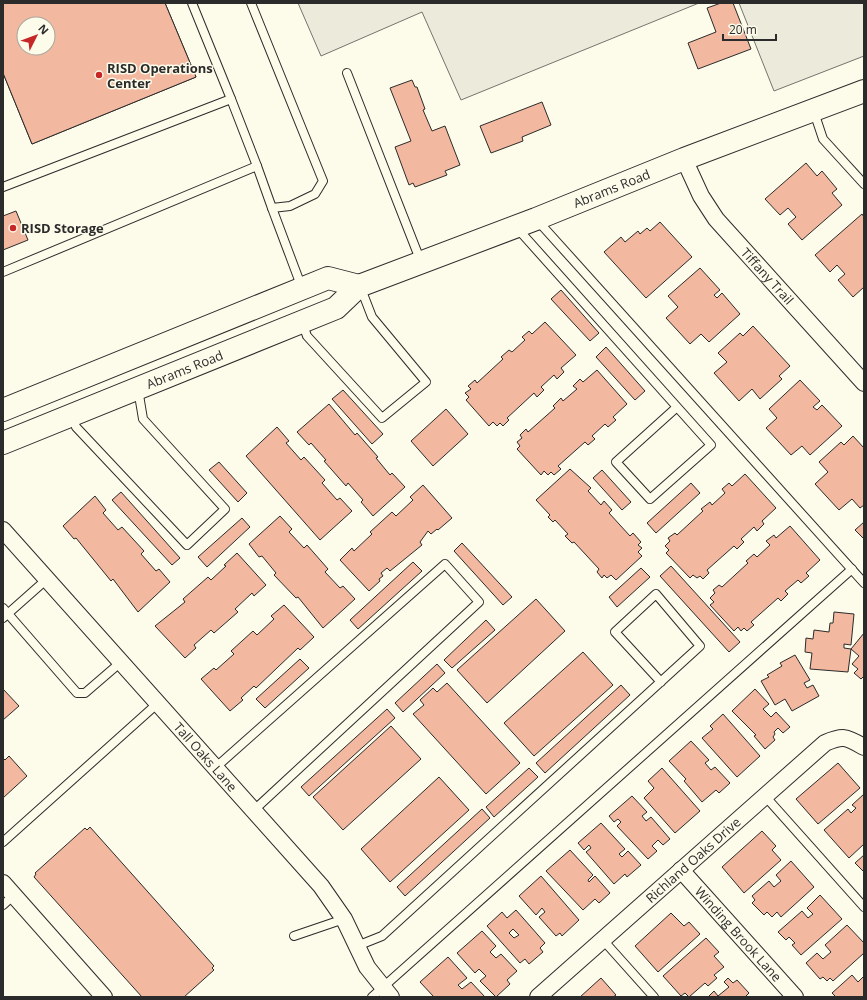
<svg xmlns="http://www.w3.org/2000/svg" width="867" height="1000" font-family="'Open Sans',sans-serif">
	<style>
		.green { fill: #ecebdb; stroke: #74746e }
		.building { fill: #f2b8a0; stroke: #2b2b2b; fill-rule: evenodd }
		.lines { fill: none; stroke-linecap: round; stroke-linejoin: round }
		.service-casing { stroke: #2b2b2b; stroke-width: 10 }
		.minor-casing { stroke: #2b2b2b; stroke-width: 18 }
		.secondary-casing { stroke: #2b2b2b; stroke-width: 24 }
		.service { stroke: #fdfbea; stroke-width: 8 }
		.minor { stroke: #fdfbea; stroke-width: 16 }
		.secondary { stroke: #fdfbea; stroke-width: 22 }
		.poi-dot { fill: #c62828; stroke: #fdfbea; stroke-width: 1.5 }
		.labels { text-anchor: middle; stroke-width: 3; stroke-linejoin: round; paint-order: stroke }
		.poi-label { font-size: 13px; font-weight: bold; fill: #2b2b2b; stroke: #fdfbea; text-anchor: start }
		.street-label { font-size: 13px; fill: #2b2b2b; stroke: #fdfbea }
	</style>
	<rect width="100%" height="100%" fill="#fdfbea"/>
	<g class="green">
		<polygon points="298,3 699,3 461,100 422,12 321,56"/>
		<polygon points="739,3 864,3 864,56 774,91"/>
	</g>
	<g class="building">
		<path d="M3 3H165L196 77 32 144 3 73ZM24 24H48V48H24Z"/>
		<path d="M3 3H165L196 77 32 144 3 73ZM24 24H48V48H24Z"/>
		<polygon points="721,3 733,3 751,49 698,69 688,43 716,32 707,8"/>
		<polygon points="412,80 415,87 417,87 425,109 423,110 432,131 445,126 460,165 445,171 447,175 415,187 413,183 409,185 395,147 411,141 390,88"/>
		<polygon points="542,102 551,125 522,137 523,141 491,153 480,126"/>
		<polygon points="806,163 817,176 822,171 837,189 832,193 842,205 802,240 788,224 796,217 788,208 780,215 765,199"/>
		<polygon points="16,211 28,240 3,250 3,216"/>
		<polygon points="862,214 864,217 864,287 853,297 838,280 845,274 837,265 830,272 815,255"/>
		<polygon points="660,222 692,257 646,298 604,252 621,237 625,242 638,231 640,234 647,228 650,231"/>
		<polygon points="700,268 720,290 714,295 717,298 722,293 740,314 709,342 701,334 690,344 666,318 678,307 668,296"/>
		<polygon points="561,290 599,333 590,341 551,299"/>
		<polygon points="545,322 576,355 561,368 564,372 557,379 554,375 541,387 544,390 537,397 534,393 507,418 509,420 503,426 500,423 497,426 493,422 489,426 466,400 469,397 465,393 471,389 468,386 475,380 477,383 503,359 501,357 509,350 512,352 525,340 522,337 529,331 532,334"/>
		<polygon points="753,326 790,366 779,376 782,379 760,399 752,389 739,401 714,373 727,362 718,353 740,333 743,336"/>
		<polygon points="606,347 645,391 635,400 596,357"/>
		<polygon points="597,370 627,404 613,417 616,420 608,427 605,424 592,436 595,439 588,445 585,442 558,466 561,469 554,475 551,472 548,475 544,471 541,475 517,449 520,446 517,442 522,438 520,435 526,429 528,432 555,408 553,406 561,398 563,401 577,389 573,386 580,379 583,382"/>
		<polygon points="800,380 820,401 813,407 817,410 822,405 842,426 810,455 802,446 791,455 766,428 777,418 769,409"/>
		<polygon points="343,390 383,434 372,444 332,399"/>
		<polygon points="329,404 355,435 357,433 378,457 376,458 390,475 392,473 405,487 373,516 361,502 363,500 348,483 346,486 324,461 326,460 311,443 309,445 297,432"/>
		<polygon points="446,409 468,434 433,466 411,441"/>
		<polygon points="277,427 289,441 286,443 301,460 304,457 325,480 322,483 337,500 340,498 352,511 320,540 246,456"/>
		<polygon points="853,436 864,448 864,505 860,508 852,499 839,510 815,484 828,472 819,462 841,442 844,445"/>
		<polygon points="219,462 247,493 238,502 209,470"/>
		<polygon points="570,469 591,488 588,491 601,505 604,501 612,510 609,513 630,536 633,533 641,542 638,545 642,548 638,552 642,556 616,580 611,575 607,578 604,575 602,578 597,572 599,569 574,542 572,543 565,536 568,534 555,520 553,522 548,517 550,515 536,500"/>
		<polygon points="602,470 631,502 622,510 593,478"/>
		<polygon points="745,474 776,508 762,521 764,524 757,531 754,527 741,539 744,542 737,549 734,546 707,570 709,573 703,579 700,576 697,578 693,575 690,578 666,553 669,550 665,546 670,541 668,538 675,533 677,535 703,511 701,509 710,502 712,505 725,493 722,489 729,483 732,486"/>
		<polygon points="691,483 700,493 656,533 647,523"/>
		<polygon points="423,485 452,518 438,530 437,529 431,534 428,531 420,542 422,545 390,571 387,568 381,573 383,576 379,579 380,581 369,591 340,560 352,548 354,551 372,534 370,532 392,512 396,516 413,500 410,497"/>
		<polygon points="121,492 180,558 172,565 112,500"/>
		<polygon points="95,496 106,510 103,513 118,530 122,527 144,551 141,554 156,571 159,569 170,582 138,612 113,579 111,581 76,538 74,539 63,526"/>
		<polygon points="280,516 292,529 289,532 304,548 307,545 328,569 325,572 340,588 343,586 355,599 323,628 298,597 296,598 274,575 276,573 262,556 259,557 249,544"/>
		<polygon points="242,518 250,527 207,567 198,557"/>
		<polygon points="864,522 864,539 855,530"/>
		<polygon points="790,526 820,560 806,573 809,576 801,583 798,580 785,591 788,594 781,601 778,598 751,622 754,625 747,631 744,628 741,631 738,627 734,631 710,605 714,602 710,598 715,593 713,590 719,585 722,587 748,563 746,561 754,554 757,557 770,545 766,541 774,535 776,538"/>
		<polygon points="462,543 512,597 503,605 454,551"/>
		<polygon points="237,553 266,585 254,596 252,593 235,609 238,612 214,633 211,630 194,645 196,648 185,658 155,626 185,602 183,599 208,577 211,580 226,566 224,565"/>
		<polygon points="413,562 422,571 358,629 350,620"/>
		<polygon points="671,566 740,642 729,652 660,576"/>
		<polygon points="641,568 650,577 617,607 609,597"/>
		<polygon points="536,599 565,631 487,703 457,670"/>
		<polygon points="284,605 314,637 300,650 298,648 256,688 254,686 241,698 243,700 230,711 201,679 214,668 216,670 234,654 231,651 253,631 257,635 274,619 271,616"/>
		<polygon points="834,612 854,614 851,645 844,644 844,648 851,649 848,672 810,669 812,653 805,652 806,638 813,639 814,630 829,632 830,623 833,623"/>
		<polygon points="486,620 495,630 452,668 444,660"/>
		<polygon points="864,633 864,676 861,679 854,673 858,669 852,664 859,656 851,649"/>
		<polygon points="583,652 613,685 534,756 504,723"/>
		<polygon points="795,655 810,680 804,683 807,688 813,685 819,696 792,711 785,699 775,705 761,681 769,677 767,675 782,666 780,663"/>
		<polygon points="300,659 309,668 265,708 256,699"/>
		<polygon points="437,664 445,673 403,712 395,703"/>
		<polygon points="447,683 520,763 486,794 413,714 424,705 420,700 433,688 437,692"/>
		<polygon points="621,685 630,695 545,773 536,763"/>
		<polygon points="3,689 19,706 3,720"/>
		<polygon points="755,689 769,704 763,709 771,717 776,712 790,727 783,733 778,728 774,732 775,734 773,737 775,740 765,749 754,736 756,735 732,711"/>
		<polygon points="387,709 395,718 309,796 301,787"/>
		<polygon points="723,714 760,756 737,777 702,738 713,729 710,726"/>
		<polygon points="391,726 421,759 343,830 313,797"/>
		<polygon points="691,741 709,760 705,763 711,770 715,767 730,783 719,793 716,790 702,802 684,781 686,779 669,761"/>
		<polygon points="9,756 27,776 3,798 3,758 5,760"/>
		<polygon points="838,763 860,788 818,824 796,799"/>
		<polygon points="529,768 538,777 494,817 486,807"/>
		<polygon points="662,768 700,811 675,833 644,798 654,788 648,781"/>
		<polygon points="439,777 469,810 390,882 361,849"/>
		<polygon points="864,794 864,844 849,858 824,830 848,809 851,813 856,808 852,805"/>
		<polygon points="632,796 647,812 642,816 646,821 651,817 670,839 663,845 658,840 652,846 657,851 648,859 617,826 621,822 618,819 614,822 609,816"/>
		<polygon points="482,809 490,818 405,896 397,887"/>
		<polygon points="601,823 625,849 619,854 622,857 628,851 641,865 627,877 625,874 614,884 586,852 591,848 589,845 584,850 578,843"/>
		<polygon points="90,827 214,966 212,968 214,970 184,997 142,997 34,877 36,874 35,873 85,828 87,830"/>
		<polygon points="762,831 776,846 772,850 781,860 744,893 722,867"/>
		<polygon points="570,850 593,875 588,880 589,882 595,876 610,893 599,903 595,899 583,910 546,871"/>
		<polygon points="864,855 864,872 855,863"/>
		<polygon points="791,861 814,887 781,917 777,912 772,917 767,912 764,915 752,903 755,900 752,896 769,881 774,887 781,881 776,875"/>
		<polygon points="541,876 579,920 562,936 560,933 556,936 539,917 545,912 542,908 536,915 519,896"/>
		<polygon points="820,895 842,919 801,955 792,945 795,943 789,937 786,940 778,932 802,911 808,918 813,914 807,908"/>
		<path d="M516 910 545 943 540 948 543 952 529 964 525 959 520 963 487 926 502 912 507 918ZM513 929 519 935 514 938 509 933Z"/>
		<polygon points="671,913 684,926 689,922 700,934 658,972 635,946"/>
		<polygon points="847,925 864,943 864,953 833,981 830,978 827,981 823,977 820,979 806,963 817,953 823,959 831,952 825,945"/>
		<polygon points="482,931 496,946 490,952 496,958 501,954 517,971 507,980 510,984 496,997 480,981 486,976 479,969 475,973 457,953"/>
		<polygon points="706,938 719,952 714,956 724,967 714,975 717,978 708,986 705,983 689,997 685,993 681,996 663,976"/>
		<polygon points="448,957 467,978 458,985 462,989 471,982 485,997 434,997 420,982"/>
		<polygon points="852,975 858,982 864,976 864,997 836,997 832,993"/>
		<polygon points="601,978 616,995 613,997 580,997"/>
		<polygon points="728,978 733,983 737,980 749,993 745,997 708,997 714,991 718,996 729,987 724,982"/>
	</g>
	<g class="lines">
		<g class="service-casing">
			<g id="service">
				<polyline points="347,73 421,262"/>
				<polyline points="231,99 257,166"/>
				<polyline points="814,112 823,139 864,184"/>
				<polyline points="3,187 231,99 192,3"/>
				<polyline points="272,208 302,288"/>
				<polyline points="537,220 864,583"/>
				<polyline points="517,228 711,445 650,499 616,462 677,407"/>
				<polyline points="3,272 257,166 272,208 290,206 315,194 323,181 251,3"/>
				<polyline points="302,322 307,336 382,418 426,382 372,317 360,286"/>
				<polyline points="72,415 76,427 187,545 225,509 143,419 138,389"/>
				<polyline points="3,608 77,693 85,693 121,662"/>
				<polyline points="3,618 47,579"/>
				<polyline points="215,768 445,564 479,602 253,811"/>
				<polyline points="765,796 864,907"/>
				<polyline points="3,842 158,703"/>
				<polyline points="3,905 14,895"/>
				<polyline points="294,936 344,919"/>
				<polyline points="603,940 654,997"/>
				<polyline points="357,946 382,936 700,646 656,594 615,632 661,682"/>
				<polyline points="372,997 852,569"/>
			</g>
		</g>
		<g class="minor-casing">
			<g id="minor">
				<path id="s1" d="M684 159 701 196 716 219 864 383"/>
				<path id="s2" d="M3 530 321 886 344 919 367 967 391 997"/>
				<path id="s3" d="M681 870 795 997"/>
				<polyline points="3,883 104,997"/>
				<path id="s4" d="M538 997 825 743C844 735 846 737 864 747"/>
			</g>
		</g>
		<g class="secondary-casing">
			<g id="secondary">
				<polyline points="3,410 328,278 359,286"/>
				<path id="s5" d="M3 443 336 308 359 286 536 219 684 159 864 91"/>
			</g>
		</g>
		<use href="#service" class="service"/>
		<use href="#minor" class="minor"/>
		<use href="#secondary" class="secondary"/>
	</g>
	<g class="poi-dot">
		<circle cx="99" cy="75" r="4"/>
		<circle cx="13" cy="228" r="4"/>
	</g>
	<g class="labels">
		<g class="poi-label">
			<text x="107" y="73">RISD Operations<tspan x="107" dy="15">Center</tspan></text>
			<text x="21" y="233">RISD Storage</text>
		</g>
		<g class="street-label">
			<text dy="5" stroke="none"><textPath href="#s5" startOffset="662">Abrams Road</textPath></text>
			<text dy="5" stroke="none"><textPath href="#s1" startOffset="145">Tiffany Trail</textPath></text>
			<text dy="5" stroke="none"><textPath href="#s5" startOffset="196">Abrams Road</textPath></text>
			<text dy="5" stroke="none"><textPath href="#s2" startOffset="304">Tall Oaks Lane</textPath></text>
			<text dy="5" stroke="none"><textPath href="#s4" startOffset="207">Richland Oaks Drive</textPath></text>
			<text dy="5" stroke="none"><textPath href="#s3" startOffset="86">Winding Brook Lane</textPath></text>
		</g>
	</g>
	<rect width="867" height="1000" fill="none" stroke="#2b2b2b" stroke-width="8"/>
	<g transform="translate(36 36) rotate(48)"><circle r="19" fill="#fdfbea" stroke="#a9a89e"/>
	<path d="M0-3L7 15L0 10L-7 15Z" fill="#c62828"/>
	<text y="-6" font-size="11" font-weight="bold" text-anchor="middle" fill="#2b2b2b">N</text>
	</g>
	<path d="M723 34v6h53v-6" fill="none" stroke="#2b2b2b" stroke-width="2"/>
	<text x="729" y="34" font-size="12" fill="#2b2b2b" stroke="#fdfbea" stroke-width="3" paint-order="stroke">20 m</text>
</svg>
